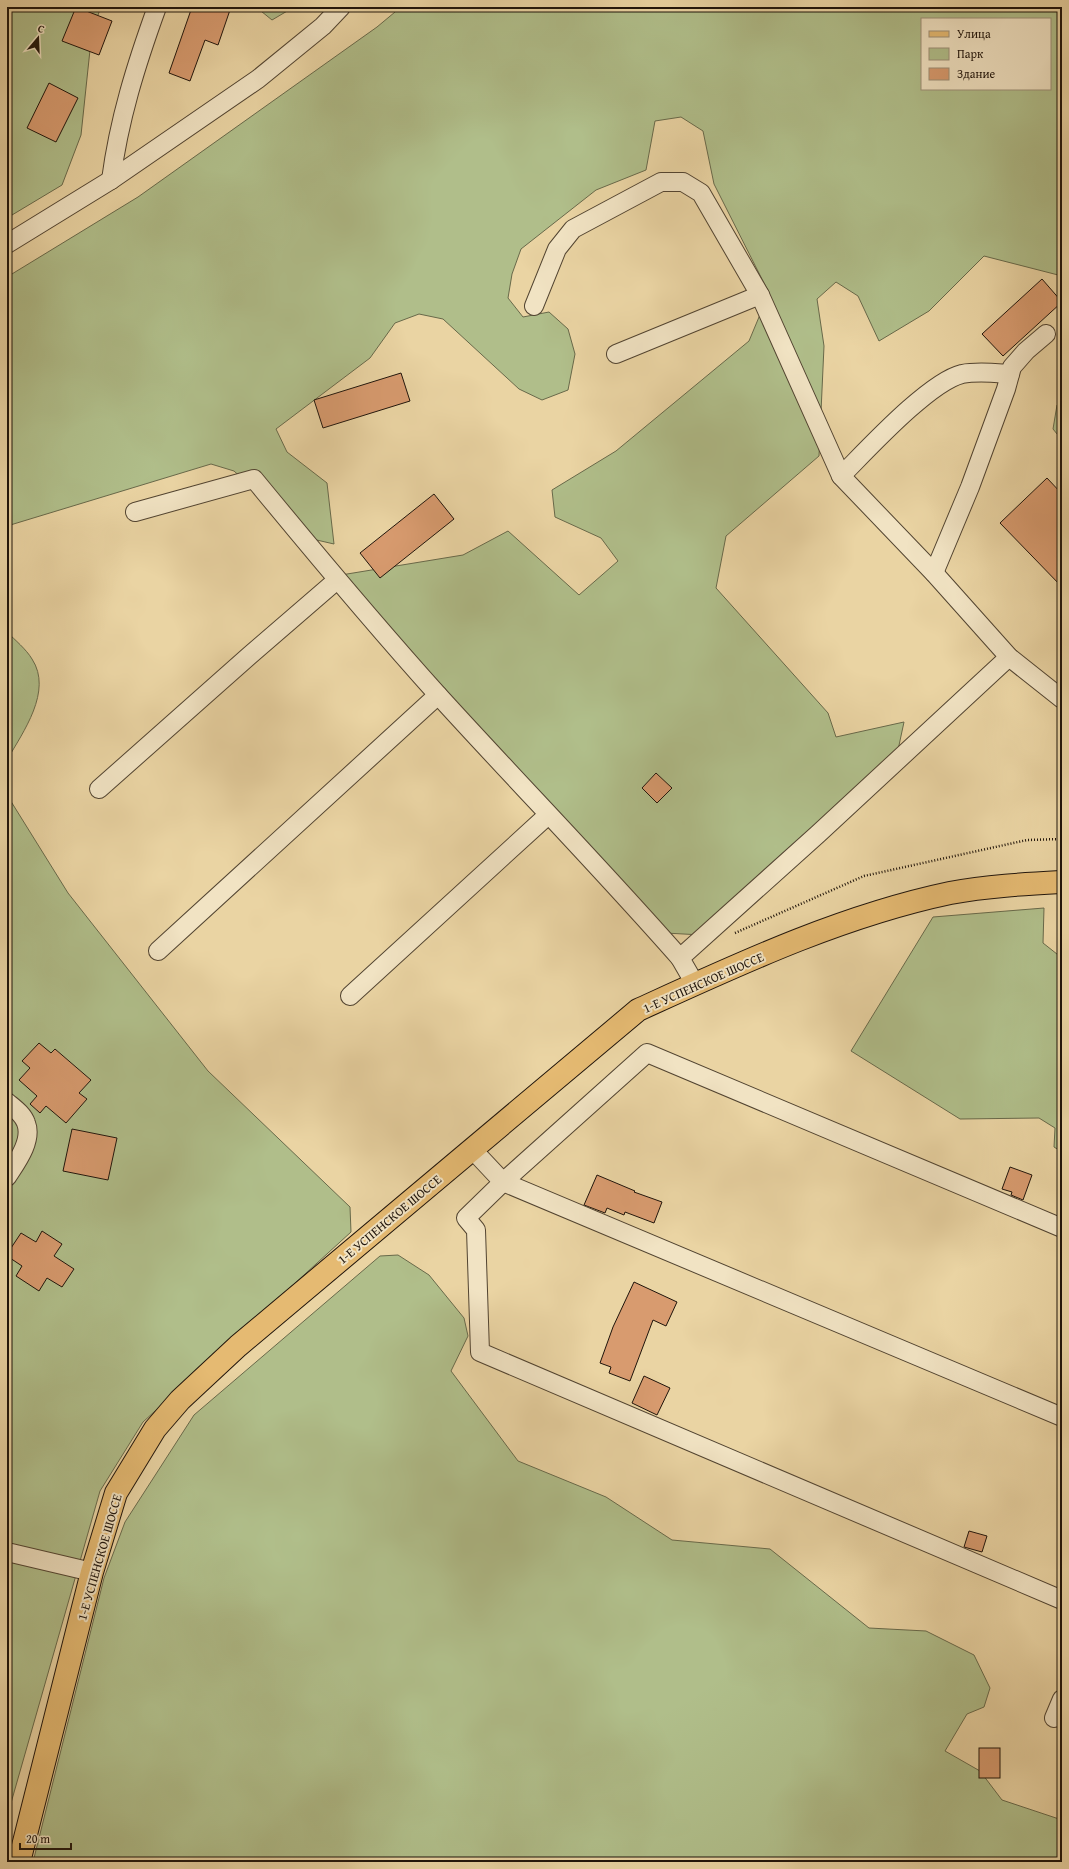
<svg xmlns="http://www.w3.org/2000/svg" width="1069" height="1869" font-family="'Gentium Book Plus',serif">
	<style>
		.green { fill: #b0be8a; stroke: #68694a; fill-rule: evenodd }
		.building { fill: #d89b6f; stroke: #1f140b }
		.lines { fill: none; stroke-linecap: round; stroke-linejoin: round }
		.minor-casing { stroke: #524431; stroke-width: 20 }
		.major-casing { stroke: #1f140b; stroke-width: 24 }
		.path { stroke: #1f140b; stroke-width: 2.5; stroke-dasharray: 1 2; stroke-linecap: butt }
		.minor { stroke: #f1e3c3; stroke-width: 18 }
		.major { stroke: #e5ba72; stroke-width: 22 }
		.labels { text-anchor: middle; stroke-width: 4; stroke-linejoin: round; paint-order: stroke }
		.street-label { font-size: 13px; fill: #1f140b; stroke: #f1e3c3 }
	</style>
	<rect width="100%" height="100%" fill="#ead4a3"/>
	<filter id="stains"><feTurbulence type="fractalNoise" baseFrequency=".005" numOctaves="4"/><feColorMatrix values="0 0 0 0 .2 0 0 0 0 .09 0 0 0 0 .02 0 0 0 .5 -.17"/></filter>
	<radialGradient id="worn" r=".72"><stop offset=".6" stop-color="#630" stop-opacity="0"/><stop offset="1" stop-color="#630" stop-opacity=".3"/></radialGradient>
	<g class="green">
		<polygon points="7,7 101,7 92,31 81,135 62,185 7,218"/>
		<polygon points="256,7 294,7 272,20"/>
		<path d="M397 7H1062V276L984 256 929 311 879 341 858 296 836 282 817 299 824 346 819 456 726 536 716 588 828 713 836 737 904 722 898 750 702 935 665 933 341 575 463 555 508 531 579 595 618 561 601 538 555 517 552 490 616 451 749 341 769 293 714 184 703 131 681 117 655 121 646 170 596 190 521 249 512 274 508 298 523 317 549 312 568 329 575 354 568 390 542 400 519 389 443 319 419 314 395 323 370 358 276 429 287 452 327 483 334 544 308 538 234 471 211 464 7 526V277L138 197 377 27 395 12ZM922 19H1050V89H922Z"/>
		<polygon points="1062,401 1062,440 1053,429 1057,405"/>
		<path d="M7 632C15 640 26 649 32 659 53 691 23 732 7 760Z"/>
		<polygon points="7,795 68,893 208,1071 350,1207 351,1232 143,1422 100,1491 7,1817"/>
		<polygon points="1044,908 1043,943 1062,958 1062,1152 1054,1147 1055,1128 1039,1118 960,1119 851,1051 933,917"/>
		<polygon points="398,1255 429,1275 464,1318 468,1336 451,1371 518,1461 606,1497 672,1540 770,1549 869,1628 926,1631 974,1655 990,1688 984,1707 967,1714 945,1751 980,1771 1002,1800 1062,1820 1062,1862 33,1862 104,1578 125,1522 194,1415 380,1256"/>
	</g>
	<g class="building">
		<polygon points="76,7 112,21 99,55 62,41"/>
		<polygon points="192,7 231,7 218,45 205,40 190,81 169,73"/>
		<polygon points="49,83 78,98 56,142 27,128"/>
		<polygon points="1042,279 1062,302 1003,356 982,334"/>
		<polygon points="401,373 410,401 323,428 314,400"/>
		<polygon points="1047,478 1062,494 1062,587 1000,523"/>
		<polygon points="434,494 454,519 380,578 360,553"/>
		<polygon points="656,773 672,788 657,803 642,788"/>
		<polygon points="39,1043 51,1053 55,1049 91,1080 79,1093 87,1099 66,1123 46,1106 40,1113 30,1104 37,1096 19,1080 30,1068 22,1061"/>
		<polygon points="72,1129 117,1138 108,1180 63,1171"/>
		<polygon points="1010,1167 1032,1175 1023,1200 1011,1195 1012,1192 1002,1189"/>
		<polygon points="597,1175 635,1191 634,1192 662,1202 654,1223 625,1212 624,1215 607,1208 605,1213 584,1205"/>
		<polygon points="42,1231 62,1244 54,1256 74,1269 62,1287 47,1278 39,1291 16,1276 22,1266 7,1256 7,1254 21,1233 36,1242"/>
		<polygon points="634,1282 677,1302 666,1326 653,1320 630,1381 609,1373 611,1367 600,1363 613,1327"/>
		<polygon points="644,1376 670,1388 657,1415 632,1403"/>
		<polygon points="969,1531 987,1536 982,1552 964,1547"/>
		<rect x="979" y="1748" width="21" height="30"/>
	</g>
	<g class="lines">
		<g class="minor-casing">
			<g id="minor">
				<path d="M111 180C119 119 136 65 157 7"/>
				<polyline points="7,244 111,180 258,79 323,26 341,7"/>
				<polyline points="534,306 557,249 573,229 661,182 683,182 701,193 760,295 841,476 934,573 1009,657 1062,699"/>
				<polyline points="616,354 760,295"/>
				<path d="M841 476C867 450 929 382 962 374 978 371 994 373 1010 374"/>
				<path d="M135 512 254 479C314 552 375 625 438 695 518 783 601 868 680 958"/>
				<polyline points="934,573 970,487 1006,389 1012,367 1026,351 1046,334"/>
				<polyline points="99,789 249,656 337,580"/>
				<polyline points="158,951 438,695"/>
				<polyline points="695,984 680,958 818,834 1009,657"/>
				<polyline points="350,996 548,815"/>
				<path d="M7 1102C14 1108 23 1114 26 1123 33 1141 16 1163 7 1177"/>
				<polyline points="472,1149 503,1182 1062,1417"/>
				<polyline points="1062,1228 647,1053 503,1182 466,1218 476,1230 480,1352 1062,1600"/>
				<polyline points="7,1552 92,1572"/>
				<polyline points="1054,1718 1062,1699"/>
			</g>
		</g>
		<g class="major-casing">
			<path id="major" d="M19 1862 92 1572 116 1493 155 1429 180 1400 238 1346 638 1010C739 964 841 916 950 893 987 886 1025 884 1062 882"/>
		</g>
		<polyline class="path" points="735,933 864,876 1027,840 1062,839"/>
		<use href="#minor" class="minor"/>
		<use href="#major" class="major"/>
	</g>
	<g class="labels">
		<g class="street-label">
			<text transform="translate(703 982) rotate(-24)" y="5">1-Е УСПЕНСКОЕ ШОССЕ</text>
			<text transform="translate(389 1219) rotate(-40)" y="5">1-Е УСПЕНСКОЕ ШОССЕ</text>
			<text transform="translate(99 1557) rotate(-74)" y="5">1-Е УСПЕНСКОЕ ШОССЕ</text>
		</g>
	</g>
	<rect width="1069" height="1869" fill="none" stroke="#ead4a3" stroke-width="24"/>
	<rect x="8" y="8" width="1053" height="1853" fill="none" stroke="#1f140b" stroke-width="2"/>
	<rect x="12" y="12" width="1045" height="1845" fill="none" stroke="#1f140b"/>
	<rect x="921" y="18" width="130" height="72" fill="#f1e3c3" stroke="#9d9079"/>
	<rect x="929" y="31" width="20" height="6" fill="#e5ba72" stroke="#9d9079"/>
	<text x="957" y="38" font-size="12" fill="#1f140b">Улица</text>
	<rect x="929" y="48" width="20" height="12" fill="#b0be8a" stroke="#9d9079"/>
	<text x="957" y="58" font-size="12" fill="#1f140b">Парк</text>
	<rect x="929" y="68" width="20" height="12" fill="#d89b6f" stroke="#9d9079"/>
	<text x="957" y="78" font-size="12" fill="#1f140b">Здание</text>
	<g transform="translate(38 38) rotate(19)" stroke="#f1e3c3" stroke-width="3" paint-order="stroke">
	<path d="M0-3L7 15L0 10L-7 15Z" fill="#1f140b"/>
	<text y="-6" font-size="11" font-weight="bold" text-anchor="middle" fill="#1f140b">С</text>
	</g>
	<path d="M20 1843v6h51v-6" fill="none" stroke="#1f140b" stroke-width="2"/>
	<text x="26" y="1843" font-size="12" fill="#1f140b" stroke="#f1e3c3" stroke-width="3" paint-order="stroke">20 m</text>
	<rect width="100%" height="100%" filter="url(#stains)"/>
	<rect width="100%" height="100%" fill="url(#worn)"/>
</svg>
